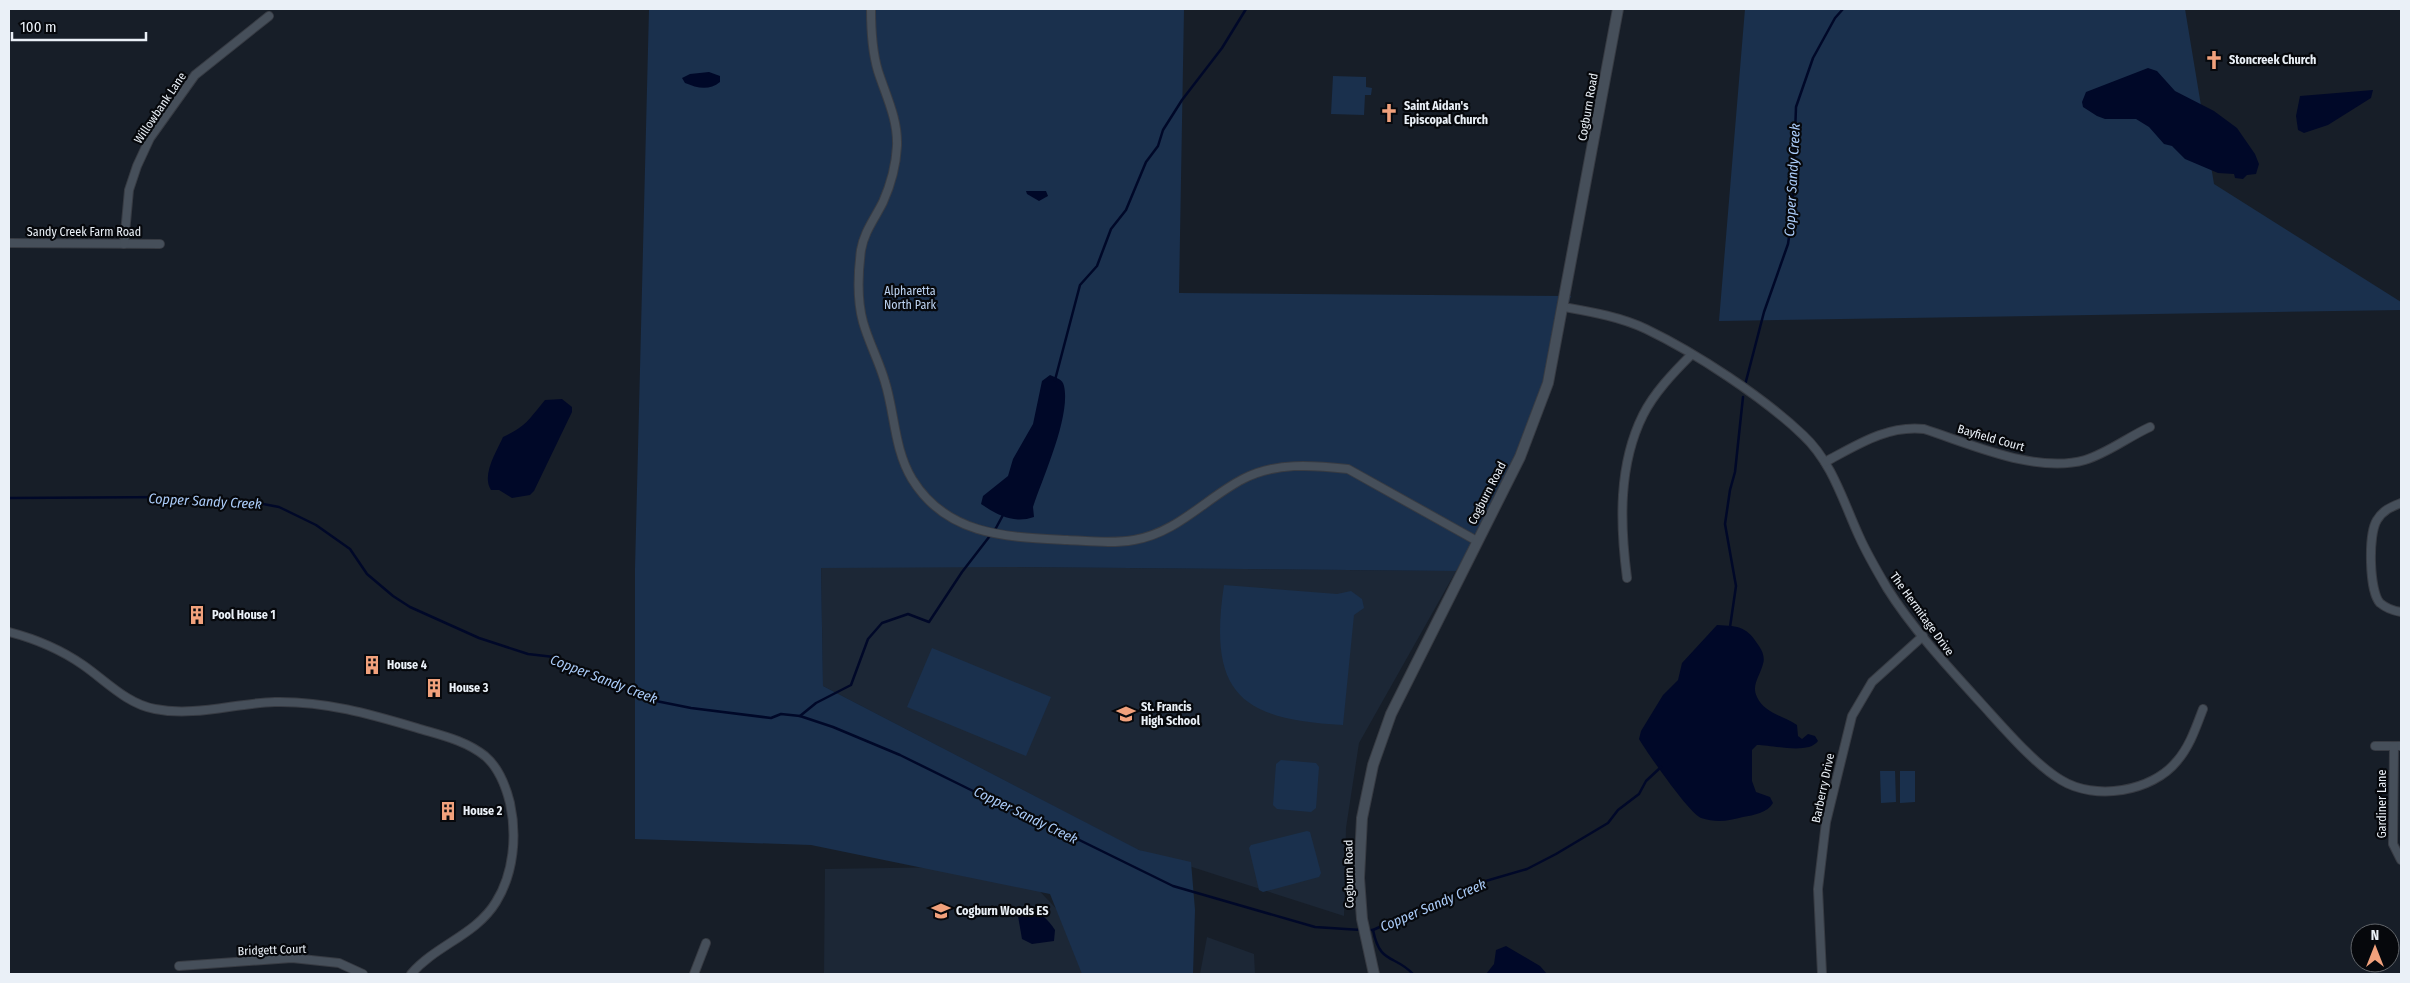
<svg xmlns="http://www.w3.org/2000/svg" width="2410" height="983" font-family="'Fira Sans Condensed',sans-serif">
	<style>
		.built { fill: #1c2736 }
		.green { fill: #1a304d }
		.water { fill: #000828 }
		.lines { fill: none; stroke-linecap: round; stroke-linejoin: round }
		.stream { stroke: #000828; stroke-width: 2.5 }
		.street-casing { stroke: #373b43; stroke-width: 10 }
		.secondary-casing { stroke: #373b43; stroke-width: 12 }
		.street { stroke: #464f5a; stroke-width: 8 }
		.secondary { stroke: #464f5a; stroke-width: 10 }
		.labels { text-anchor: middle; stroke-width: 4.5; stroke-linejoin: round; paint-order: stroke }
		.poi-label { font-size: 12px; font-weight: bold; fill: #eaf0f7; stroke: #06080c; text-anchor: start }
		.street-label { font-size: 12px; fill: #eaf0f7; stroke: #06080c }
		.park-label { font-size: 12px; fill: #bcd2f0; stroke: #06080c }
		.water-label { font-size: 14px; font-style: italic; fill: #abccf9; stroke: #06080c }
	</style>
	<rect width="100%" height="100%" fill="#171e28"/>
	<g class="built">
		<polygon points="821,567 1008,567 1456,571 1359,743 1346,828 1344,916 1136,849 823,686"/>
		<polygon points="1016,866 1097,952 1096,974 824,974 825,869"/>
		<polygon points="1207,937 1254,954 1255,974 1200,974"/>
	</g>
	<g class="green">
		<polygon points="649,9 1184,9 1179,293 1571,296 1536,406 1496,506 1456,571 1008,567 821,568 823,686 1139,850 1191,862 1195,910 1193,974 1082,974 1050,894 811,845 635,839 635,569"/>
		<polygon points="1745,9 2185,9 2214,184 2401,302 2401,310 1719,321"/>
		<polygon points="1333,76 1366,77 1366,87 1372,88 1371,95 1365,95 1364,115 1331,114"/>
		<path d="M1224 585 1337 594 1351 591 1362 599 1364 608 1354 615 1343 725C1239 720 1208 692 1224 585Z"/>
		<polygon points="932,648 1051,697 1026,756 907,707"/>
		<polygon points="1281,760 1316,763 1319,767 1316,808 1311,812 1277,809 1273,805 1276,764"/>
		<polygon points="1880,771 1895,771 1896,802 1881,803"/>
		<polygon points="1900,771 1915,771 1915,802 1900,803"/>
		<polygon points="1307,831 1310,832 1321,873 1319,877 1263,892 1259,890 1249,848 1251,845"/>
	</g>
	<g class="water">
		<polygon points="2148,68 2157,71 2175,91 2214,111 2237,128 2255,154 2259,164 2256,174 2247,175 2243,179 2235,178 2234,174 2218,173 2185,159 2172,146 2164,144 2149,127 2136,119 2105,119 2097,116 2083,107 2082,102 2086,92"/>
		<path d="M709 72 720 76V82C709 91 697 88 685 83L682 78 690 74Z"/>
		<polygon points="2373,90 2371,98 2328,125 2304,133 2298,130 2296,116 2300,96"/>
		<polygon points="1026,191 1046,191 1048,196 1039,201 1027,194"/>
		<path d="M1050 375C1056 378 1063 379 1064 386 1071 416 1043 477 1033 507L1034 517C1014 524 997 515 981 504L983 496 1008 476 1013 459 1033 424 1042 381Z"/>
		<path d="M562 399 572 407V412L534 491 530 495 512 498 499 490H491C481 475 497 451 503 437 527 426 529 419 545 400Z"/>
		<path d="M1717 625C1740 626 1747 627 1759 646 1763 652 1765 658 1763 664 1760 676 1751 685 1757 697 1764 713 1784 716 1797 725L1798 736 1802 739 1808 734 1815 736 1818 741C1808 755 1773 745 1757 745L1752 750V781L1756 792 1770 797 1773 803C1767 813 1754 815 1743 817 1729 821 1716 823 1701 818 1689 813 1648 754 1639 739L1641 731 1663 695 1678 680 1682 663Z"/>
		<path d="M1026 911C1039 910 1048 919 1055 930L1054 941 1032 944 1022 939 1018 916Z"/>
		<polygon points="1506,946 1540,966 1547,974 1486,974 1494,964 1496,950"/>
	</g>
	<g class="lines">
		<g class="stream">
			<polyline points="1055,380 1080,285 1097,266 1111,229 1126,210 1146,162 1158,146 1163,130 1182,100 1222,48 1246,9"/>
			<polyline points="1745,385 1764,312 1788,244 1792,216 1796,107 1813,58 1835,18 1843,9"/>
			<polyline points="9,498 175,497 248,501 279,507 316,525 350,549 367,574 393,596 410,607 479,638 528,654 554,657 651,700 691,708 771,718 781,714 800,716 833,727 900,755 973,791 1006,804 1173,886 1315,927 1361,930"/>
			<polyline points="1730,627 1736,586 1725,524 1730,490 1735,472 1743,397"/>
			<polyline points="800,716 816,703 851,685 868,639 882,623 908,614 929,622 962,572 996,528 1003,515"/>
			<polyline points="1366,930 1373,930 1472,885 1527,869 1556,854 1608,823 1618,810 1639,794 1646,781 1661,767"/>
			<path d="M1373 930C1380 965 1394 954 1413 974"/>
		</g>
		<g class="street-casing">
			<g id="street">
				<path d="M871 9C871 30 872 51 878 71 886 96 898 119 897 146 896 165 891 184 883 202 875 218 864 232 861 250 858 273 857 300 863 322 869 343 879 361 885 382 895 414 894 449 912 479 947 536 1007 537 1067 540 1089 541 1112 544 1134 540 1177 533 1206 498 1243 479 1275 462 1313 465 1348 469L1477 541"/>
				<polyline points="9,243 160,244"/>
				<polyline points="124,244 129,190 137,166 150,138 195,75 269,16"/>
				<path d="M1564 307C1592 312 1621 317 1646 329 1696 353 1763 397 1803 435 1832 462 1843 501 1859 536 1867 554 1877 571 1887 588 1912 628 1948 667 1980 702 2002 726 2034 764 2061 780 2095 801 2152 792 2177 761 2190 746 2196 727 2203 709"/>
				<path d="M1825 462C1857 445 1887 425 1924 429 1971 444 2036 474 2085 460 2108 453 2128 437 2150 427"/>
				<path d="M2401 503C2391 507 2383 510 2377 520 2368 534 2369 591 2380 603 2386 608 2394 611 2401 612"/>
				<path d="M1627 578C1620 524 1618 465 1643 415 1654 393 1673 373 1691 355"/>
				<path d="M9 632C36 639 60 649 83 665 106 681 127 704 155 709 195 717 235 703 275 702 325 701 370 714 417 728 440 735 465 740 485 756 498 767 506 787 510 803 517 835 514 873 496 902 476 935 436 945 411 974"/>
				<polyline points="2375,746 2401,746"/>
				<polyline points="2394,746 2393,844 2401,860"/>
				<polyline points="179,966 292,958 339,963 363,974"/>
				<polyline points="694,974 706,943"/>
				<polyline points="1822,974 1818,889 1826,822 1852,716 1872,682 1923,636"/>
			</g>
		</g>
		<g class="secondary-casing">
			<polyline id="secondary" points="1374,974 1362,919 1359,878 1362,818 1373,765 1391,714 1520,457 1548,383 1618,9"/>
		</g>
		<use href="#street" class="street"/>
		<use href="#secondary" class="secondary"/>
	</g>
	<defs>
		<g id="church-bare" transform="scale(1.5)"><path d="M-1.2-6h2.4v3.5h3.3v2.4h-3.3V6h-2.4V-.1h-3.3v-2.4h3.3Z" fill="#f1a17c" stroke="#06080c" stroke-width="2.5" paint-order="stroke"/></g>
		<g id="building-bare" transform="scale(1.5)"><path d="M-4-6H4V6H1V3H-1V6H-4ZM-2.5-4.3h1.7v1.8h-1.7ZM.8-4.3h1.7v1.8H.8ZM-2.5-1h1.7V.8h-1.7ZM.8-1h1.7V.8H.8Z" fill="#f1a17c" stroke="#06080c" stroke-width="2.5" paint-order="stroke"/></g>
		<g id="school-bare" transform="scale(1.5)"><path d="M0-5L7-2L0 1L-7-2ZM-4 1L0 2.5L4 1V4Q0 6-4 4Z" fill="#f1a17c" stroke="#06080c" stroke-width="2.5" paint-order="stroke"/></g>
	</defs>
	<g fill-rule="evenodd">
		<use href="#church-bare" x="2214" y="60"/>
		<use href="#church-bare" x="1389" y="113"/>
		<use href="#building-bare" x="197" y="615"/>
		<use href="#building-bare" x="372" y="665"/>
		<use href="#building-bare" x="434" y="688"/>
		<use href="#school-bare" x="1126" y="714"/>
		<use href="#building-bare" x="448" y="811"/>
		<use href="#school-bare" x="941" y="911"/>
	</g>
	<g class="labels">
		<g class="poi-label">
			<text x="2229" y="64">Stoncreek Church</text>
			<text x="1404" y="110">Saint Aidan's<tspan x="1404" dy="14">Episcopal Church</tspan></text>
			<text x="212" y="619">Pool House 1</text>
			<text x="387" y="669">House 4</text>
			<text x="449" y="692">House 3</text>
			<text x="1141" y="711">St. Francis<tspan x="1141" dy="14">High School</tspan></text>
			<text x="463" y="815">House 2</text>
			<text x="956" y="915">Cogburn Woods ES</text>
		</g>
		<g class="street-label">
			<text transform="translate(1588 107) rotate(-80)" y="4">Cogburn Road</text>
			<text transform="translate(160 108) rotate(-56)" y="4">Willowbank Lane</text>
			<text x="84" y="236">Sandy Creek Farm Road</text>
			<text transform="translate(1991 438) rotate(16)" y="4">Bayfield Court</text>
			<text transform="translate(1487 493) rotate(-63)" y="4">Cogburn Road</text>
			<text transform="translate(1922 614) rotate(54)" y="4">The Hermitage Drive</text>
			<text transform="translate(1823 788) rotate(-78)" y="4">Barberry Drive</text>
			<text transform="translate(2382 804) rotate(-90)" y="4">Gardiner Lane</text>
			<text transform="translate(1349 874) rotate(-91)" y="4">Cogburn Road</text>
			<text transform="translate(272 950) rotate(-2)" y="4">Bridgett Court</text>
		</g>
		<g class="park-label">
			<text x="910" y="295">Alpharetta<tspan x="910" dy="14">North Park</tspan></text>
		</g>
		<g class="water-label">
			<text transform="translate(1792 180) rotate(-87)" y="5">Copper Sandy Creek</text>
			<text transform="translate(205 501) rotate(3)" y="5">Copper Sandy Creek</text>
			<text transform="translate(604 679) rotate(21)" y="5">Copper Sandy Creek</text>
			<text transform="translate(1026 815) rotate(26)" y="5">Copper Sandy Creek</text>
			<text transform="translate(1433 905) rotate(-23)" y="5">Copper Sandy Creek</text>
		</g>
	</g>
	<rect width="2410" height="983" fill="none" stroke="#eaf0f7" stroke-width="20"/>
	<g transform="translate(2375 948)"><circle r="24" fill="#06080c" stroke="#61656a"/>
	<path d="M0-4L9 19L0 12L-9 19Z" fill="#f1a17c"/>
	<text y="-8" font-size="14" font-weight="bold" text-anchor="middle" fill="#eaf0f7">N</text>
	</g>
	<path d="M12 32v8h134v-8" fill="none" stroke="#eaf0f7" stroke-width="2.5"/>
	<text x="20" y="32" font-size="15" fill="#eaf0f7" stroke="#06080c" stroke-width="4" paint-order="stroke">100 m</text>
</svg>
